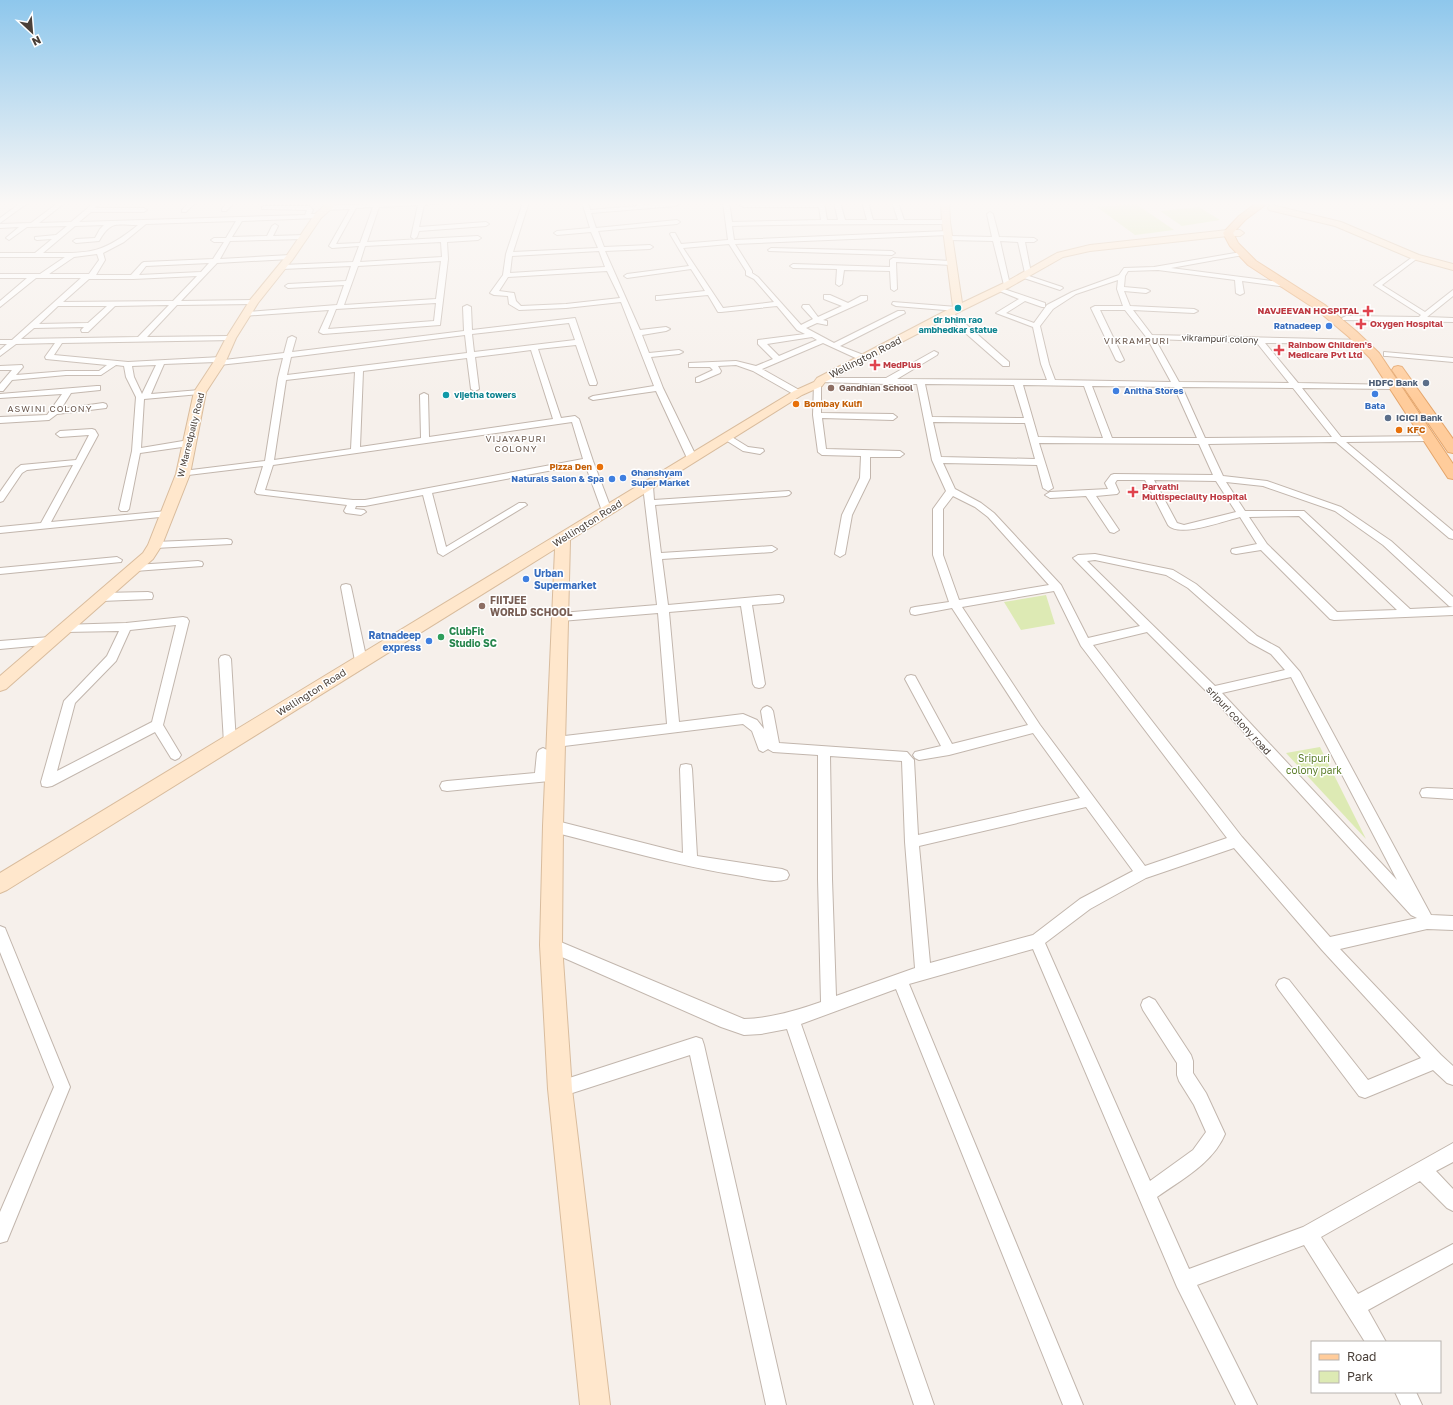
<svg xmlns="http://www.w3.org/2000/svg" width="1453" height="1405" font-family="'Golos Text',sans-serif">
	<style>
		.green { fill: #ddeab4 }
		.lines { fill: none; stroke-linecap: round; stroke-linejoin: round }
		.street-casing { stroke: #c2b6ad; stroke-width: 2 }
		.secondary-casing { stroke: #d9bc9d; stroke-width: 2 }
		.primary-casing { stroke: #e5a56a; stroke-width: 2 }
		.street { fill: #fff; fill-rule: evenodd }
		.secondary { fill: #ffe7cc; fill-rule: evenodd }
		.primary { fill: #ffcc9b; fill-rule: evenodd }
		.culture-dot { fill: #0f9aa8; stroke: #fff; stroke-width: 1.5 }
		.health-dot { fill: #e0444e; stroke: #fff; stroke-width: 1.5 }
		.shop-dot { fill: #3f7fe0; stroke: #fff; stroke-width: 1.5 }
		.service-dot { fill: #5c6f8a; stroke: #fff; stroke-width: 1.5 }
		.education-dot { fill: #8d6e63; stroke: #fff; stroke-width: 1.5 }
		.food-dot { fill: #e8710a; stroke: #fff; stroke-width: 1.5 }
		.leisure-dot { fill: #2e9e5b; stroke: #fff; stroke-width: 1.5 }
		.labels { text-anchor: middle; stroke-width: 3; stroke-linejoin: round; paint-order: stroke }
		.far-health-label { font-size: 9px; font-weight: bold; fill: #be3a42; stroke: #fff; text-anchor: start }
		.far-culture-label { font-size: 9px; font-weight: bold; fill: #0d838f; stroke: #fff }
		.far-shop-label { font-size: 9px; font-weight: bold; fill: #366cbe; stroke: #fff; text-anchor: end }
		.far-street-label { font-size: 9px; fill: #4a4039; stroke: #fff }
		.far-neighbourhood-label { font-size: 9px; letter-spacing: 1px; fill: #6d5b50; stroke: #fff }
		.far-service-label { font-size: 9px; font-weight: bold; fill: #4e5e75; stroke: #fff; text-anchor: end }
		.far-education-label { font-size: 9px; font-weight: bold; fill: #785e54; stroke: #fff; text-anchor: start }
		.far-food-label { font-size: 9px; font-weight: bold; fill: #c56008; stroke: #fff; text-anchor: start }
		.street-label { font-size: 10px; fill: #4a4039; stroke: #fff }
		.shop-label { font-size: 10px; font-weight: bold; fill: #366cbe; stroke: #fff; text-anchor: start }
		.education-label { font-size: 10px; font-weight: bold; fill: #785e54; stroke: #fff; text-anchor: start }
		.leisure-label { font-size: 10px; font-weight: bold; fill: #27864d; stroke: #fff; text-anchor: start }
		.park-label { font-size: 10px; fill: #5c7e2a; stroke: #fff }
	</style>
	<rect width="100%" height="100%" fill="#f6f0eb"/>
	<g class="green">
		<polygon points="1136,204 1174,230 1135,235 1097,207"/>
		<polygon points="1199,207 1220,220 1182,226 1160,211"/>
		<polygon points="1046,595 1055,624 1021,630 1004,602"/>
		<polygon points="1320,747 1366,839 1286,753"/>
	</g>
	<g class="lines">
		<g class="street-casing">
			<g id="street">
				<polygon points="22,202 29,202 0,223 0,218"/>
				<path d="M59 202H66L39 223 71 222 95 202H102L95 208H144L147 210 144 212H91L79 222 305 215 307 210 262 209V207L264 206H309L313 210 311 214H318L321 216 318 218 242 221 232 237 267 236 272 226 275 224 278 226 273 236 305 235 308 237 305 239 230 241 220 259 290 255 293 257 290 259 217 263 181 301 254 300H257V304L177 305 147 337 231 336H234V340L62 343 54 355 128 362 221 357H224V360L284 353 288 338 292 336 296 338 292 352 464 331 463 307 467 305 471 307 472 330 575 318 597 383 596 385H590L589 383 576 345 538 349 561 418 575 416 579 419 593 461 612 511 607 514 602 511 585 464 432 493 446 547 519 503H525L527 505 443 556 438 553 423 495 365 506H356L355 509 364 510 366 512 361 515 346 513 344 511 347 505 257 494 255 492 263 466 180 476 178 474 180 472 183 471 265 461 278 378 283 358 219 365H216V362L164 364 151 394 200 390 204 392 200 394 144 399 141 448 189 440 193 443 189 446 140 453 129 509 127 511H121L119 509 132 451 136 397 126 377 124 366 116 365 101 375H66L12 380 3 391H0V384L12 370H0V366L22 365 23 367 16 375 66 371H99L107 365 46 359 45 357 55 343 16 344 0 356V350L7 344H0V340H12L81 278H36L0 307V301L27 278H0V274H40L65 257H0V253H35L52 239 37 240 35 239V237L56 235 67 226 27 227 9 240 6 238 7 237 19 227 0 228V224L31 223ZM236 221 226 238H214L211 240 214 242H224L213 259 144 262 142 263 131 275H96L105 260 103 253 124 242 146 224ZM104 225 100 229 95 238 76 239 73 241 76 243 99 241C111 220 116 225 138 225 101 255 89 253 43 253L75 226ZM97 254 99 260 89 274H49L74 257ZM209 263 201 272 139 275 146 266ZM197 276 173 301 63 302 89 279H133ZM169 305 138 337 21 339 34 328 84 327 81 330 82 332H88L115 306ZM58 306H107L88 323 39 324ZM569 323 575 340 474 352 472 334ZM465 335 467 353 287 375 291 357ZM531 350 553 419 429 437 428 395 424 393 420 395 421 438 360 447 363 371 467 358 471 389 475 391 479 389 475 357ZM156 365 142 394 134 377 132 366ZM355 372 351 449 274 460 286 380ZM572 422 583 459 365 500H353L265 490 273 465Z"/>
				<polygon points="189,202 196,202 186,212 182,212 182,210"/>
				<polygon points="228,202 235,202 226,211 222,211 222,209"/>
				<path d="M375 202H451L424 205 419 227 486 222 489 224 486 226 419 231 417 237 414 239 411 237 418 205 379 207 367 242 478 236 481 238 478 240 447 242 448 259 440 325 323 334 319 332 329 310 243 316V312H246L337 305 344 285 288 288 285 286 288 284 346 281 351 266 282 269 279 267 282 265 353 262 359 246 332 248 329 246 350 209 325 210 322 208 325 206 374 204ZM373 207 360 243 336 244 356 208ZM441 242 442 257 360 262 365 246ZM441 261 436 299 344 305 358 266ZM436 303 434 321 328 329 336 309Z"/>
				<path d="M523 202H529L513 252 598 248 591 232 557 235 554 233 557 231 590 228 582 202H588L590 210 637 206 636 202H642L643 205 674 202 678 204 675 206 591 213 596 228 677 220 680 222 677 224 598 231 604 247 650 245 653 247 650 249 605 251 640 330 666 327 670 329 666 331 642 335 649 353 679 350 683 352 679 354 651 357 663 388 697 458 695 460 692 461 687 458 656 391 593 400 589 398 593 396 654 386 621 302 566 308 519 310 509 304 508 296 494 295 490 293 503 275 506 254ZM599 251 605 267 510 273 512 256ZM607 271 620 298 566 304 521 306 516 301 514 293 499 291 508 277Z"/>
				<path d="M723 202H729L732 222 821 220 819 207H743L740 205 743 203 818 202H824L827 220H838L834 202H840L845 220H867L862 202H868L873 220H898L892 202H898L904 220H946L949 222 946 224C875 224 804 224 732 226L734 240 948 231 951 233 948 235 735 244 752 271V273L758 277 801 325 813 319 802 307 803 305H809L818 317 842 306 824 299V295H830L848 303 861 296H867V300L823 320 827 321V325L817 323 806 328 834 343 898 311H904L905 313 840 346 866 356V360H860L823 343 762 369 801 391 802 393 801 395H795L753 371 736 365 718 366 721 371 720 373 699 382H696V378L713 370 710 367H689V363L736 361 756 366 773 359 758 344V340L805 334 797 330 777 306 721 312H718L708 295 656 300V296H659L705 291 691 269 627 278 624 276 627 274 689 266 670 234 671 233H675L681 244 728 240ZM729 244 746 271V275L754 279 774 302 723 308 683 248ZM812 337 817 340 779 356 767 344Z"/>
				<polygon points="990,212 993,214 999,237 1034,238 1037,240 1034,242 1025,242 1031,273 1028,275 1025,273 1018,242 1000,241 1010,285 1007,287 1004,285 993,241 949,240 946,238 949,236 992,237 987,214"/>
				<polygon points="771,248 892,251 895,253 892,255 769,251 768,250"/>
				<path d="M1241 252 1243 253V255L1171 268 1287 283 1290 285 1287 287 1242 281 1244 293 1240 295 1236 293 1235 280 1158 270 1128 271 1125 276 1124 287 1146 289 1150 291 1146 293 1124 291 1130 306 1194 309 1198 311 1194 313 1133 310 1152 335 1365 340 1366 342 1362 344 1265 343 1298 383 1397 385V389H1394L1302 388 1341 437 1431 436 1432 438 1428 441 1346 442 1453 531V539L1449 538 1336 442 1208 444 1223 476 1267 481 1341 507 1391 541 1453 597V607L1449 606 1383 545 1335 511 1263 486 1226 482 1245 511H1304L1410 609 1453 607V615L1334 620 1330 619 1261 550 1236 554 1232 553 1231 551 1232 549 1257 544 1240 517C1224 521 1179 538 1168 525L1145 480H1117L1115 483 1119 492 1117 494 1096 496 1119 530 1114 533 1110 532 1086 496 1050 498 1045 495 1050 492 1108 489 1105 483 1111 475 1114 474 1213 475 1199 444 1039 443 1053 488 1048 491 1043 488 1037 465 943 463 955 489 981 503 994 513 1061 585 1088 638 1140 626 1073 558 1078 555 1095 554 1173 570 1196 584 1257 636 1279 648 1300 672 1431 915 1453 916V930L1427 929 1340 949 1441 1055 1453 1066V1085L1447 1083 1433 1070 1365 1098 1359 1096 1279 990 1276 985 1279 980 1284 978 1289 980 1368 1080 1421 1058 1322 950 1234 848 1146 878 1090 909 1045 943 1150 1181 1193 1150 1206 1132 1194 1105 1179 1081 1177 1075V1063L1143 1010 1141 1005 1143 1000 1149 997 1155 1000 1191 1055 1193 1061V1073L1206 1093 1225 1134C1213 1163 1181 1180 1157 1197L1189 1269 1303 1227 1453 1143V1162L1436 1171 1453 1189V1211L1447 1208 1420 1181 1321 1237 1358 1294 1453 1244V1263L1368 1310 1386 1342H1365L1304 1245 1197 1285 1257 1405H1236L1177 1287 1033 949 909 984 1083 1405H1063L896 989 801 1024 934 1405H914L787 1029 761 1034 744 1035 721 1027 546 950 544 945 546 940 551 938 744 1019C771 1018 795 1011 821 1002L818 879V755L773 752 768 749 763 752 759 750 752 731 743 724 556 747 552 745 550 742 552 739 556 737 667 724 658 613 561 621 557 620 556 617 557 614 561 613 657 605 643 486 645 484 648 483 653 486 654 500 789 491 791 493 789 495 786 496 655 505 661 553 772 546 777 549 772 552 662 559 668 605 779 595 783 596 784 599 783 602 779 603 752 605 765 684 763 687 759 688 755 687 753 684 741 606 669 612 679 722 743 714 757 720 764 729 761 711 763 708 767 706 771 708 773 711 779 743 907 752 914 760 918 835 1080 798 1033 733 949 755 919 760 915 758 913 755 915 752 941 746 905 679 907 676 911 675 915 676 952 744 1028 725 952 608 915 615 911 614 910 611 911 608 915 607 949 602 933 555V509L946 491 932 460 917 384H886L821 382V413L893 414 897 417 893 420 822 418 826 449 900 451 904 454 900 457H870V478L852 515 845 554 840 557 835 554 842 515 860 478 861 456 822 455 818 452 813 415 814 384 818 382V378H886L934 351 938 353 937 355 897 379 1047 380 1041 364 1033 327 996 313 1019 299 997 290V288H1001L1045 303V307H1042L1025 301 1006 313 1034 323 1047 305 1072 292 1119 275 1124 268 1154 267ZM1118 280 1117 289 1123 306H1095L1091 308 1116 360 1120 362 1124 360 1100 310H1125L1147 338 1171 382 1055 380 1049 364 1040 326 1053 309 1076 294ZM1155 339 1257 343 1289 383 1179 382ZM925 384 1014 385 1024 418 932 417ZM1023 385 1084 386 1103 438 1038 437ZM1092 386 1174 387 1197 438H1112ZM1182 387 1293 388 1332 437 1205 438ZM933 422 1025 423 1035 459 941 457ZM1154 480 1216 481 1236 512 1184 525 1177 523ZM953 496 975 507 988 517 1049 585 959 600 943 555V509ZM1299 516 1397 610 1337 612 1267 544 1249 517ZM1095 560 1166 575 1188 588 1249 642 1271 654 1285 670 1215 686 1087 561ZM1054 591 1081 646 1227 838 1145 866 1040 725 962 607ZM1147 632 1209 694 1411 915 1417 918 1330 937 1242 837 1093 645ZM1291 677 1397 880 1222 693ZM830 756 902 761 905 842 915 968 836 996 832 879ZM1086 807 1133 871 1080 899 1033 935 930 963 919 846Z"/>
				<polygon points="1414,256 1419,257 1382,285 1425,312 1453,290 1453,296 1427,317 1453,318 1453,322 1343,320 1342,318 1346,316 1419,317 1421,315 1374,285"/>
				<polygon points="893,258 951,261 954,263 951,265 896,262 897,289 894,291 891,289 890,271 844,270 842,284 839,286 836,284 837,269 793,268 790,266 793,264 890,267 890,260"/>
				<polygon points="1023,274 1062,287 1063,288 1060,290 1021,277 1021,275"/>
				<polygon points="893,302 957,307 961,309 957,311 896,306 892,304"/>
				<polygon points="946,312 952,312 1009,362 1009,366 1003,366 946,316"/>
				<polygon points="1384,352 1453,358 1453,362 1387,356 1384,356"/>
				<polygon points="97,386 100,386 100,390 71,393 61,409 103,403 106,404 107,406 106,408 57,414 49,420 0,423 0,417 47,415 62,394 0,398 0,394"/>
				<polygon points="92,429 95,430 98,435 51,522 167,511 170,512 172,514 170,516 0,533 0,527 41,523 73,465 27,470 22,473 3,501 0,502 0,492 16,469 21,465 76,460 89,435 60,437 56,434 60,431"/>
				<polygon points="727,434 748,447 763,449 764,451 760,454 743,451 724,439 723,437 724,435"/>
				<polygon points="227,539 231,540 232,542 231,544 155,548 150,545 155,542"/>
				<polygon points="117,557 122,560 121,562 0,574 0,568"/>
				<polygon points="198,561 202,562 203,564 202,566 135,571 130,568 135,565"/>
				<polygon points="346,584 350,585 351,587 367,661 365,664 357,664 355,661 341,587 342,585"/>
				<polygon points="148,592 152,593 153,596 152,599 101,601 97,600 96,597 97,594 101,593"/>
				<path d="M183 617 187 618 189 621 163 725 181 755 179 758 175 760 171 758 155 732 52 786 47 787 42 786 41 782 64 701 107 656 119 631 65 632 61 631 59 628 61 625 126 623ZM176 625 152 722 57 771 75 703 116 661 130 630Z"/>
				<polygon points="50,637 54,638 56,641 54,644 0,649 0,641"/>
				<polygon points="225,655 229,656 231,659 236,743 234,746 230,748 226,746 224,743 219,659 221,656"/>
				<polygon points="543,748 547,750 549,753 548,772 560,772 561,776 560,780 447,791 442,790 440,786 442,782 447,781 535,773 537,753 539,750"/>
				<path d="M686 764 691 765 692 769 697 856 782 869 787 871 789 875 787 879C774 884 755 878 742 876 678 866 616 848 553 832L548 830 546 826 548 822 553 820 683 853 680 769 681 765Z"/>
				<polygon points="1427,788 1453,789 1453,799 1422,797 1420,793 1422,789"/>
				<polygon points="0,926 5,928 7,933 70,1087 7,1241 0,1243 0,1212 54,1087 0,952"/>
				<polygon points="696,1037 702,1039 704,1045 786,1405 766,1405 690,1055 560,1097 554,1095 552,1089 554,1083 560,1081"/>
				<polygon points="1395,1392 1416,1392 1422,1405 1401,1405"/>
			</g>
		</g>
		<g class="secondary-casing">
			<g id="secondary">
				<polygon points="329,202 339,202 321,218 293,259 258,303 236,338 225,363 206,392 190,474 162,545 153,559 6,689 0,691 0,676 143,553 148,545 176,474 194,392 213,363 226,338 250,300 287,255 315,214"/>
				<polygon points="941,202 949,202 950,222 962,303 1004,283 1057,253 1090,245 1228,230 1240,230 1244,233 1240,236 1228,236 1090,251 1063,257 1010,287 961,311 825,382 822,386 802,395 570,540 563,826 562,945 572,1089 610,1405 580,1405 548,1089 540,945 543,826 555,549 7,890 0,893 0,873 794,391 814,382 817,378 953,307 942,222"/>
				<polygon points="1272,205 1341,222 1419,255 1453,264 1453,270 1413,259 1335,226 1269,210 1268,208 1269,206"/>
			</g>
		</g>
		<g class="primary-casing">
			<g id="primary">
				<polygon points="1258,202 1269,202 1245,220 1233,233 1238,243 1256,261 1325,305 1357,332 1379,353 1453,464 1453,479 1448,478 1446,475 1370,358 1349,337 1317,310 1248,265 1230,246 1223,233 1239,216"/>
				<polygon points="1398,366 1402,367 1453,439 1453,453 1448,452 1392,370 1394,367"/>
			</g>
		</g>
		<use href="#street" class="street"/>
		<use href="#secondary" class="secondary"/>
		<use href="#primary" class="primary"/>
	</g>
	<linearGradient id="sky" x2="0" y2="1"><stop stop-color="#8ec7ec"/><stop offset="0.51" stop-color="#fbf8f6"/><stop offset="1" stop-color="#fbf8f6" stop-opacity="0"/></linearGradient>
	<rect width="1453" height="399" fill="url(#sky)"/>
	<g class="culture-dot">
		<circle cx="958" cy="308" r="4"/>
		<circle cx="446" cy="395" r="4"/>
	</g>
	<g class="health-dot">
		<path d="M1366 305h4v4h4v4h-4v4h-4v-4h-4v-4h4z"/>
		<path d="M1359 318h4v4h4v4h-4v4h-4v-4h-4v-4h4z"/>
		<path d="M1277 344h4v4h4v4h-4v4h-4v-4h-4v-4h4z"/>
		<path d="M873 359h4v4h4v4h-4v4h-4v-4h-4v-4h4z"/>
		<path d="M1131 486h4v4h4v4h-4v4h-4v-4h-4v-4h4z"/>
	</g>
	<g class="shop-dot">
		<circle cx="1329" cy="326" r="4"/>
		<circle cx="1116" cy="391" r="4"/>
		<circle cx="1375" cy="394" r="4"/>
		<circle cx="623" cy="478" r="4"/>
		<circle cx="612" cy="479" r="4"/>
		<circle cx="526" cy="579" r="4"/>
		<circle cx="429" cy="641" r="4"/>
	</g>
	<g class="service-dot">
		<circle cx="1426" cy="383" r="4"/>
		<circle cx="1388" cy="418" r="4"/>
	</g>
	<g class="education-dot">
		<circle cx="831" cy="388" r="4"/>
		<circle cx="482" cy="606" r="4"/>
	</g>
	<g class="food-dot">
		<circle cx="796" cy="404" r="4"/>
		<circle cx="1399" cy="430" r="4"/>
		<circle cx="600" cy="467" r="4"/>
	</g>
	<circle class="leisure-dot" cx="441" cy="637" r="4"/>
	<g class="labels">
		<g class="far-health-label">
			<text x="1359" y="314" text-anchor="end">NAVJEEVAN HOSPITAL</text>
			<text x="1370" y="327">Oxygen Hospital</text>
			<text x="1288" y="348">Rainbow Children's<tspan x="1288" dy="10">Medicare Pvt Ltd</tspan></text>
			<text x="883" y="368">MedPlus</text>
			<text x="1142" y="490">Parvathi<tspan x="1142" dy="10">Multispeciality Hospital</tspan></text>
		</g>
		<g class="far-culture-label">
			<text x="958" y="323">dr bhim rao<tspan x="958" dy="10">ambhedkar statue</tspan></text>
			<text x="454" y="398" text-anchor="start">vijetha towers</text>
		</g>
		<g class="far-shop-label">
			<text x="1321" y="329">Ratnadeep</text>
			<text x="1124" y="394" text-anchor="start">Anitha Stores</text>
			<text x="1375" y="409" text-anchor="middle">Bata</text>
			<text x="631" y="476" text-anchor="start">Ghanshyam<tspan x="631" dy="10">Super Market</tspan></text>
			<text x="604" y="482">Naturals Salon &amp; Spa</text>
		</g>
		<g class="far-street-label">
			<text transform="translate(1220 339) rotate(2)" y="3">vikrampuri colony</text>
			<text transform="translate(191 435) rotate(-76)" y="3">W Marredpally Road</text>
		</g>
		<g class="far-neighbourhood-label">
			<text x="1137" y="344">VIKRAMPURI</text>
			<text x="50" y="412">ASWINI COLONY</text>
			<text x="516" y="442">VIJAYAPURI<tspan x="516" dy="10">COLONY</tspan></text>
		</g>
		<g class="far-service-label">
			<text x="1418" y="386">HDFC Bank</text>
			<text x="1396" y="421" text-anchor="start">ICICI Bank</text>
		</g>
		<g class="far-education-label">
			<text x="839" y="391">Gandhian School</text>
		</g>
		<g class="far-food-label">
			<text x="804" y="407">Bombay Kulfi</text>
			<text x="1407" y="433">KFC</text>
			<text x="592" y="470" text-anchor="end">Pizza Den</text>
		</g>
		<g class="street-label">
			<text transform="translate(865 357) rotate(-27)" y="4">Wellington Road</text>
			<text transform="translate(587 523) rotate(-32)" y="4">Wellington Road</text>
			<text transform="translate(311 692) rotate(-32)" y="4">Wellington Road</text>
			<text transform="translate(1239 720) rotate(47)" y="4">sripuri colony road</text>
		</g>
		<g class="shop-label">
			<text x="534" y="577">Urban<tspan x="534" dy="12">Supermarket</tspan></text>
			<text x="421" y="639" text-anchor="end">Ratnadeep<tspan x="421" dy="12">express</tspan></text>
		</g>
		<g class="education-label">
			<text x="490" y="604">FIITJEE<tspan x="490" dy="12">WORLD SCHOOL</tspan></text>
		</g>
		<g class="leisure-label">
			<text x="449" y="635">ClubFit<tspan x="449" dy="12">Studio SC</tspan></text>
		</g>
		<g class="park-label">
			<text x="1314" y="762">Sripuri<tspan x="1314" dy="12">colony park</tspan></text>
		</g>
	</g>
	<rect x="1311" y="1341" width="130" height="52" fill="#ffffff" stroke="#b7b3b0"/>
	<rect x="1319" y="1354" width="20" height="6" fill="#ffcc9b" stroke="#b7b3b0"/>
	<text x="1347" y="1361" font-size="12" fill="#4a4039">Road</text>
	<rect x="1319" y="1371" width="20" height="12" fill="#ddeab4" stroke="#b7b3b0"/>
	<text x="1347" y="1381" font-size="12" fill="#4a4039">Park</text>
	<g transform="translate(32 32) rotate(154)" stroke="#ffffff" stroke-width="3" paint-order="stroke">
	<path d="M0-3L7 15L0 10L-7 15Z" fill="#4a4039"/>
	<text y="-6" font-size="11" font-weight="bold" text-anchor="middle" fill="#4a4039">N</text>
	</g>
</svg>
